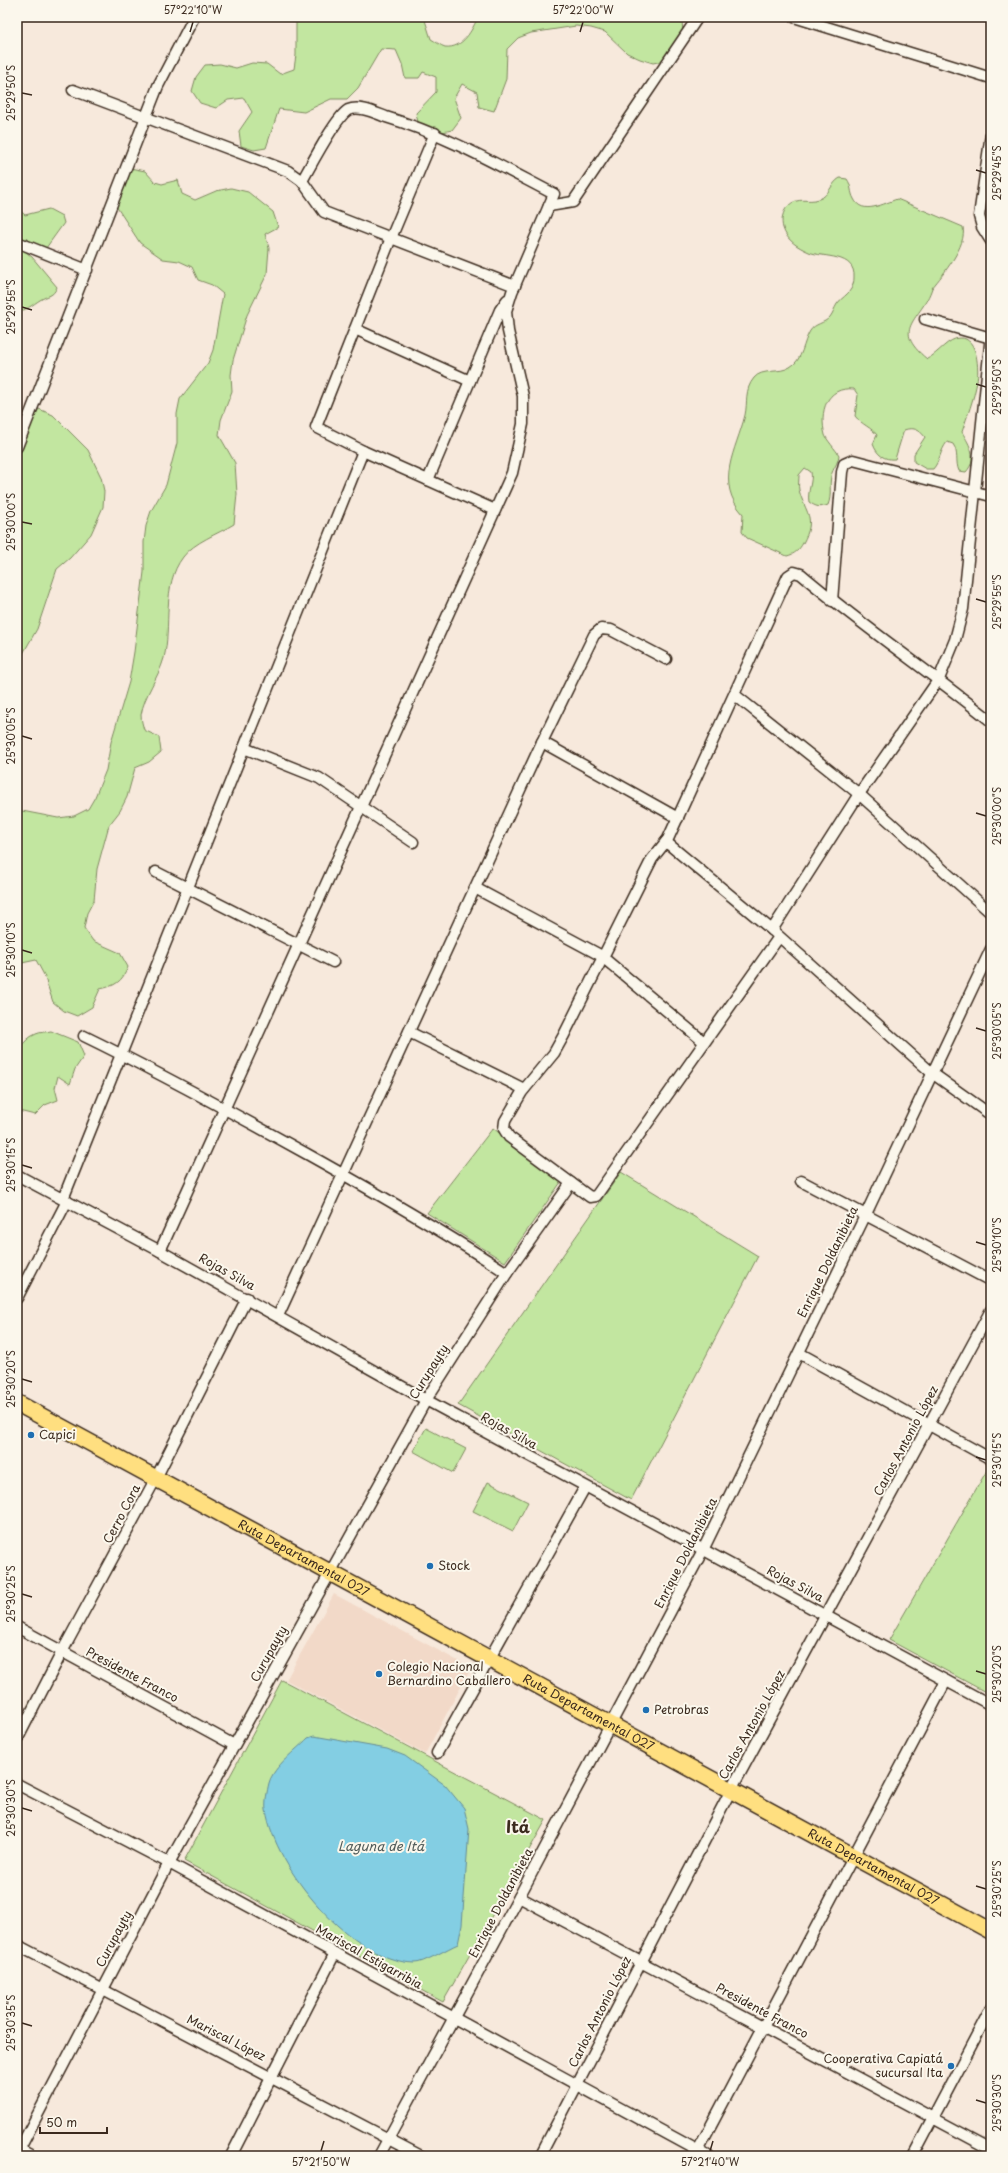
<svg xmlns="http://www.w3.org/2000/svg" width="1008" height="2173" font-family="'Playpen Sans',sans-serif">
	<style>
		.built { fill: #f2d9c8 }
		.green { fill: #c2e6a0; stroke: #7e885f }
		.water { fill: #83cee3; stroke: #668c94 }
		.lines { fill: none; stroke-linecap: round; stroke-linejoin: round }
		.minor-casing { stroke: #3b2a1e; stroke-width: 13 }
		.primary-casing { stroke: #3b2a1e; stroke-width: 19 }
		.minor { stroke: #fbf7ec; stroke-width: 10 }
		.primary { stroke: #ffdf80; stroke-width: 16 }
		.ticks { fill: none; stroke: #3b2a1e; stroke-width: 1.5 }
		.poi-dot { fill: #1f6fb2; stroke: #fbf7ec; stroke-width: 1.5 }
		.labels { text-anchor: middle; stroke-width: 4; stroke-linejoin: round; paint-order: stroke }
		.street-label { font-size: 12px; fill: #3b2a1e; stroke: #fbf7ec }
		.poi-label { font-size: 12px; fill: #3b2a1e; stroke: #fbf7ec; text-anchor: start }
		.water-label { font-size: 13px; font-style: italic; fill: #515b59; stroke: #fbf7ec }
		.district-label { font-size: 16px; font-weight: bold; fill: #3b2a1e; stroke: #fbf7ec }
		.neatline { fill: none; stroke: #3b2a1e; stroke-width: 1.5 }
		.ticks-label { font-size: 10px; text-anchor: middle; fill: #3b2a1e }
	</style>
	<rect width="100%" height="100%" fill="#f7e9dc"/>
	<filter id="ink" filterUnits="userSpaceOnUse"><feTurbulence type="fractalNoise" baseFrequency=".025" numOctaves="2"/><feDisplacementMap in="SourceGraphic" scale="8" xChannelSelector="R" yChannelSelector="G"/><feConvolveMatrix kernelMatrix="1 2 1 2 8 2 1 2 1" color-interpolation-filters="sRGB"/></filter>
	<g filter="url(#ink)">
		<polygon class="built" points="334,1594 471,1668 425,1754 286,1680"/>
		<g class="green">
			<path d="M296 17H424L431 39C435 41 441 46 445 47 463 49 472 30 478 17H679L682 20 683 34 668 60 653 63 640 59 627 53 605 32 591 28 576 26 531 33 518 38 507 49 506 79 494 111 479 107 477 92 462 84 454 98 461 118 452 130 438 133 419 127 416 113 436 92V77L423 72 419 78H405L402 64 396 50 381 49 358 88 347 99H331L304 112 279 109 266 148 254 150 241 146 239 131 252 112 244 98 228 100 216 108 200 103 192 91 196 77 205 65 220 64 236 68 252 63 267 64 280 74 294 69 296 55Z"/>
			<path d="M130 168 145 171 155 182 162 184 178 180 182 194 195 200 216 191 231 188 248 192 273 212 278 227 265 234 269 248 267 274 247 315 233 360 231 375 232 391 221 420 219 435 235 463 237 494 234 524C218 534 194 542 183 557 161 586 172 626 164 658 159 677 144 695 141 715 141 720 143 726 144 730L159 737 161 752 149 762 135 768 127 797 120 811 109 825 97 869 94 900 87 913 84 928 93 941 120 953 128 967C122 982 115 986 100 989L92 1007 77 1016 64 1011 53 1002 44 975 36 960 22 963 17 971V810L58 818 74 816 88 809 95 797 106 770 111 742 129 682 134 652 144 572V542L146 526 151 511 166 485 177 443V414L180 399 208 363 213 350 223 294 212 285 198 280 192 267 179 261 163 259 140 243 116 206Z"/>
			<path d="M840 178 847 179C852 186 850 192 854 199 862 216 885 203 897 199L963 227C967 246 944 273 932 288 922 320 889 328 927 359 938 354 948 338 960 338 978 337 979 370 977 382 974 399 967 416 962 432 970 445 978 459 966 472L959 471C955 462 959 453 953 444L947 442C940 451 940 461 933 469H926L914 462V454L925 437C919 429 913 427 904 430L895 459C884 460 877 455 873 444L877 435C871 427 862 425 855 416L858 395 854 389C826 386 819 412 825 435 826 439 836 450 839 455 838 464 833 468 831 476 829 487 832 495 828 505 820 508 816 507 809 502 807 491 813 482 811 472L805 468 799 475C799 480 798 486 799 490 805 513 817 517 803 543 799 550 795 554 787 556L747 538 742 532 743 514C714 482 736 451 745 415 748 402 744 390 754 378 762 368 780 374 790 367 803 360 803 342 810 331 815 323 824 324 830 317 833 313 834 309 837 304 841 298 848 295 851 289 853 286 854 281 854 278 856 253 823 258 809 252 798 247 787 241 783 228 781 221 782 212 788 206 798 196 808 203 819 199 829 196 831 183 840 178Z"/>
			<path d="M17 208 25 215 49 209 62 216 64 223 46 248C37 247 32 246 27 238L20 247 32 257 57 287C53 297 48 295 40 300 32 305 27 310 17 312Z"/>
			<polygon points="39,409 53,415 88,450 101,477 104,491 103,507 91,534 70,558 57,569 37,629 17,664 17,437"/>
			<path d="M51 1031 78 1042 84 1056 75 1069 70 1084 58 1076 55 1088 58 1100 45 1105 35 1115 19 1111C18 1087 7 1046 36 1034 40 1032 47 1032 51 1031Z"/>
			<polygon points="493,1128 561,1182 505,1262 427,1213"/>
			<polygon points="621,1172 758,1256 631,1500 458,1405"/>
			<polygon points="426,1428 466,1449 453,1473 413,1451"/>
			<polygon points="990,1465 991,1465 991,1695 889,1640"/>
			<polygon points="488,1482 528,1502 513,1531 473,1511"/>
			<polygon points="282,1680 546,1820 443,2002 184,1861"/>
		</g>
		<path class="water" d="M314 1736 387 1749 405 1756 445 1785 464 1808 469 1829 462 1925 458 1944C448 1948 423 1964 414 1963 351 1961 275 1869 266 1810 265 1803 267 1791 269 1783 274 1766 295 1751 308 1738Z"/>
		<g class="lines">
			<g class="minor-casing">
				<g id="minor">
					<polyline points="794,17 991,78"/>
					<polyline points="73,90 288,171 302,181 324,212 515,286"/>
					<polyline points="435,133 391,238 316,427 363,451 495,510"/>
					<polyline points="991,134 979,216 982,227 991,241"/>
					<polyline points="549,206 573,202 698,17"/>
					<polyline points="17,242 87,270"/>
					<polyline points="925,319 991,338"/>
					<polyline points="355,329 470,381"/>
					<polyline points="17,447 158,86 194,17"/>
					<polyline points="428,480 500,310 507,300"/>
					<polyline points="832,601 842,472 844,464 853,460 991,496"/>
					<polyline points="735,695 859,794 991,913"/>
					<polyline points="542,742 678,818"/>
					<polyline points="244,748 319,778 413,842"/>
					<polyline points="666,842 772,930 932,1073 991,1115"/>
					<polyline points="156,872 333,962"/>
					<polyline points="475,888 600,955 704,1042"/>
					<polyline points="772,930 859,794 939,679 955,640 963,609 991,335"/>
					<path d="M779 937 596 1196 590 1197 509 1137 504 1129 505 1121 522 1092 554 1053 564 1035 652 859 668 839 788 576 794 572 801 574C862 626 929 671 991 721"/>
					<polyline points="409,1032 524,1089"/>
					<path d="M84 1036C160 1073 233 1113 307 1154 375 1192 442 1230 507 1273"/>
					<polyline points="17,1175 160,1251 426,1400 991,1705"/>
					<polyline points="801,1181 991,1281"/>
					<polyline points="63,1199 363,451"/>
					<path d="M160 1251 512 473 523 424V396L508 331 506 311 512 292 554 194C498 165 446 135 386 117 375 113 360 105 348 110 336 117 310 167 302 181"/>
					<polyline points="17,1298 67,1201"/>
					<polyline points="278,1316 542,742 594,635 601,629 611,630 666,659"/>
					<polyline points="799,1353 991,1459"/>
					<polyline points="17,1627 234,1745"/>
					<polyline points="17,1740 62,1652 156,1478 247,1298"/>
					<polyline points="437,1753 585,1487"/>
					<polyline points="17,1784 169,1863 708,2156"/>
					<polyline points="519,1897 991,2149"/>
					<polyline points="17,1945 421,2156"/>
					<polyline points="17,2148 32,2156"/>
					<polyline points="17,2154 169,1863 426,1400 507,1273 571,1183"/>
					<polyline points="231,2156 335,1953"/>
					<polyline points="379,2156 519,1897 703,1550 866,1214 991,949"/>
					<polyline points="540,2156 731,1790 991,1310"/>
					<polyline points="695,2156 946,1681"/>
					<polyline points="913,2156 991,2008"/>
				</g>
			</g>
			<g class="primary-casing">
				<g id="primary">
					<path id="s1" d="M17 1403 991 1931"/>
				</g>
			</g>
			<use href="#minor" class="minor"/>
			<use href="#primary" class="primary"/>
		</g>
	</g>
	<path class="ticks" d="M190 32 193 22M580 32 583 22M22 93 32 95M976 170 986 173M22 307 32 310M976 384 986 387M22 522 32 524M976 599 986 602M22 736 32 739M976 813 986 816M22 950 32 953M976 1028 986 1031M22 1165 32 1168M976 1242 986 1245M22 1379 32 1382M976 1457 986 1460M22 1594 32 1597M976 1671 986 1674M22 1808 32 1811M976 1886 986 1889M22 2023 32 2026M976 2100 986 2103M321 2151 324 2141M710 2151 713 2141"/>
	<g class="poi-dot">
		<circle cx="31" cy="1435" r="4"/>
		<circle cx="430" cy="1566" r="4"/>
		<circle cx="379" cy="1674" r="4"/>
		<circle cx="646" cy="1710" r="4"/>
		<circle cx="951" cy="2066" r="4"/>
	</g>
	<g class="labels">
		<g class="street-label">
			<text transform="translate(828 1262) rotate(-64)" y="4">Enrique Doldanibieta</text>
			<text transform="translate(227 1272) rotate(29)" y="4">Rojas Silva</text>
			<text transform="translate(429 1372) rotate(-58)" y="4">Curupayty</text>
			<text transform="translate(509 1431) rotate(29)" y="4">Rojas Silva</text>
			<text transform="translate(906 1441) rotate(-62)" y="4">Carlos Antonio López</text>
			<text transform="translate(122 1514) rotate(-62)" y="4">Cerro Cora</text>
			<text transform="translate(686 1553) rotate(-63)" y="4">Enrique Doldanibieta</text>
			<text dy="4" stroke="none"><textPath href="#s1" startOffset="326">Ruta Departamental 027</textPath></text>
			<text transform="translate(795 1584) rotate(28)" y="4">Rojas Silva</text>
			<text transform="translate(269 1654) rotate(-61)" y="4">Curupayty</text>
			<text transform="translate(132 1675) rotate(28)" y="4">Presidente Franco</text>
			<text dy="4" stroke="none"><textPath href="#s1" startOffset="650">Ruta Departamental 027</textPath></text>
			<text transform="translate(752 1725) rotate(-61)" y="4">Carlos Antonio López</text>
			<text dy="4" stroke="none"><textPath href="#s1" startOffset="974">Ruta Departamental 027</textPath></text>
			<text transform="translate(501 1903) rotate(-62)" y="4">Enrique Doldanibieta</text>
			<text transform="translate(114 1939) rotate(-62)" y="4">Curupayty</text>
			<text transform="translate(369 1957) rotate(29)" y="4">Mariscal Estigarribia</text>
			<text transform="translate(762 2011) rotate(28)" y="4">Presidente Franco</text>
			<text transform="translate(600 2012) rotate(-63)" y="4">Carlos Antonio López</text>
			<text transform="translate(226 2038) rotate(27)" y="4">Mariscal López</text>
		</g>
		<g class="poi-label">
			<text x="39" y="1439">Capici</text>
			<text x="438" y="1570">Stock</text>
			<text x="387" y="1671">Colegio Nacional<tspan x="387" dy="14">Bernardino Caballero</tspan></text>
			<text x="654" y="1714">Petrobras</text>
			<text x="943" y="2063" text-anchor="end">Cooperativa Capiatá<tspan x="943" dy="14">sucursal Ita</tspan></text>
		</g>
		<g class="water-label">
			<text x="381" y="1851">Laguna de Itá</text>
		</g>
		<g class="district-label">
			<text x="518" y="1833">Itá</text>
		</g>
	</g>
	<rect width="1008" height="2173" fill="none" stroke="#fbf7ec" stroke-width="44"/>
	<path d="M40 2127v6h67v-6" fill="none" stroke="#3b2a1e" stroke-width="2"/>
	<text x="46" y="2127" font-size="12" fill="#3b2a1e" stroke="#fbf7ec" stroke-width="3" paint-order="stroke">50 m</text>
	<rect x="22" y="22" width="964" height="2129" class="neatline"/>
	<g class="ticks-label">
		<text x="193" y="14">57°22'10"W</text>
		<text x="583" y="14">57°22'00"W</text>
		<text transform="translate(11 93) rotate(-90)" y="4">25°29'50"S</text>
		<text transform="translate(997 173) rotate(-90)" y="4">25°29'45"S</text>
		<text transform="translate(11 307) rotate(-90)" y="4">25°29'55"S</text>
		<text transform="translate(997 387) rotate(-90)" y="4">25°29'50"S</text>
		<text transform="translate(11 522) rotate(-90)" y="4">25°30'00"S</text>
		<text transform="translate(997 602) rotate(-90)" y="4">25°29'55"S</text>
		<text transform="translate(11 736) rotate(-90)" y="4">25°30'05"S</text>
		<text transform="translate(997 816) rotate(-90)" y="4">25°30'00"S</text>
		<text transform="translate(11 950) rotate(-90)" y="4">25°30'10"S</text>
		<text transform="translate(997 1031) rotate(-90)" y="4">25°30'05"S</text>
		<text transform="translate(11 1165) rotate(-90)" y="4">25°30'15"S</text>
		<text transform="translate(997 1245) rotate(-90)" y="4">25°30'10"S</text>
		<text transform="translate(11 1379) rotate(-90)" y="4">25°30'20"S</text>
		<text transform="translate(997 1460) rotate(-90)" y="4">25°30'15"S</text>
		<text transform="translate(11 1594) rotate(-90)" y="4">25°30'25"S</text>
		<text transform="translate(997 1674) rotate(-90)" y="4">25°30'20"S</text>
		<text transform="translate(11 1808) rotate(-90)" y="4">25°30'30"S</text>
		<text transform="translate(997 1889) rotate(-90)" y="4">25°30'25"S</text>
		<text transform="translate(11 2023) rotate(-90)" y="4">25°30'35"S</text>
		<text transform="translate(997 2103) rotate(-90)" y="4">25°30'30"S</text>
		<text x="321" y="2166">57°21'50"W</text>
		<text x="710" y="2166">57°21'40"W</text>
	</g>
</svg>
